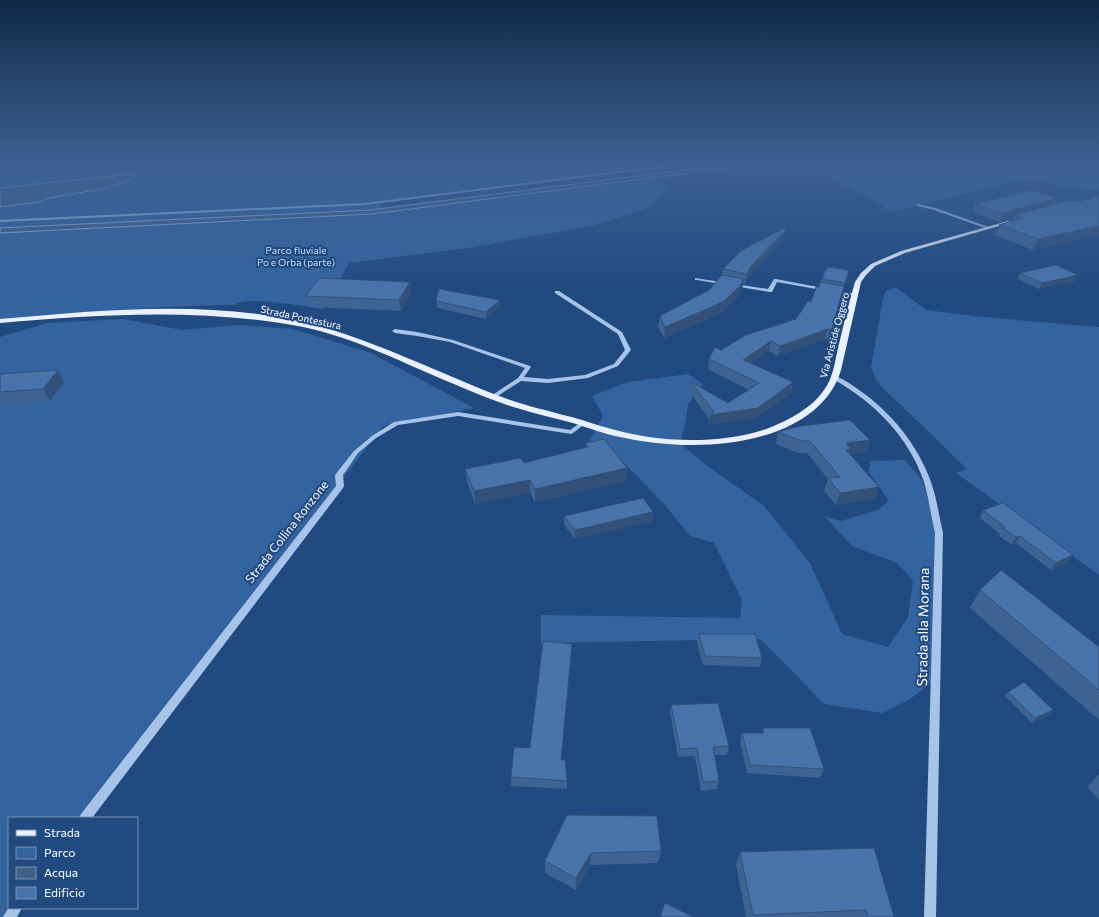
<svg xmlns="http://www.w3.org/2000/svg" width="1099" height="917" font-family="Commissioner,sans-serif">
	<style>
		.green { fill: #34649f }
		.water { fill: #426189; stroke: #9bbfe9 }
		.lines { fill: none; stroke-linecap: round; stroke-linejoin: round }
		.minor { fill: #a7c4e8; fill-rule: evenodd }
		.major { fill: #e9f1fe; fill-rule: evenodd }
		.wall { fill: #3f6493 }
		.shaded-wall { fill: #335178 }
		.building { fill: #4974ab; stroke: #335178 }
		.labels { text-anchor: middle; stroke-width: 4; stroke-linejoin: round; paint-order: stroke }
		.far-park-label { font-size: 10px; fill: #cbdef6; stroke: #214a81 }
		.far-street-label { font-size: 10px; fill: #fff; stroke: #214a81 }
		.street-label { font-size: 12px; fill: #fff; stroke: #214a81 }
		.near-street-label { font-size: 14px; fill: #fff; stroke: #214a81 }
	</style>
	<rect width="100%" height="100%" fill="#214a81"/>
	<g class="green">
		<path d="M0 162H700L384 202 378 213 652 179 668 188 647 208 596 225 468 248 349 263 323 309C306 307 246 295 234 305 156 305 78 314 0 321Z"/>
		<polygon points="816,162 1099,162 1099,189 1091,191 1081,188 1069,188 1039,180 1023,179 891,212 861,193 856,193 815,165 819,164"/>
		<polygon points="895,287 926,310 982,317 1099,327 1099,575 956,473 967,469 877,382 871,367 883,299 885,292"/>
		<polygon points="123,319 182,330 238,325 293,329 371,353 474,408 383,426 84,818 9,818 9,917 0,917 0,337 48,323"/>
		<polygon points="688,374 703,384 688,404 685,425 680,443 706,465 764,506 810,563 842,634 888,647 908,617 913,580 897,563 852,546 825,517 841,521 878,510 889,501 869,472 870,461 905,460 922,480 939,533 931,683 909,700 882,713 824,704 760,639 541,643 541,615 740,618 742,600 714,543 690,536 665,505 610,449 585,449 603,416 592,396 628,382"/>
	</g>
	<g class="water">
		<polygon points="746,162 774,162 372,214 0,233 0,228 370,210"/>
		<path d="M130 174 135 176C127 183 116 183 107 188L49 198 39 202 0 207V188Z"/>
	</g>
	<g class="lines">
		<g class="minor">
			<polygon points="701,162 714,162 627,172 365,205 0,222 0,220 365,203 627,170"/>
			<polygon points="918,204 936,208 991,228 988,229 934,210 917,206 917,204"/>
			<polygon points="695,278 768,289 774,279 776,279 855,294 857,295 855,296 777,282 772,292 770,292 697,280 695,280"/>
			<polygon points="555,291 559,291 622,332 631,350 618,366 588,378 548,383 521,381 493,399 491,398 490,397 491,396 518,378 525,368 450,342 417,336 395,333 392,331 395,329 417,332 453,340 530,366 531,367 524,377 548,379 585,375 614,364 625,350 618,334 555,293"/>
			<path d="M835 376C844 379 852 385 859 390 891 412 918 445 931 482 937 499 939 516 943 533L936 917H924L935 533C931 516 929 499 924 482 909 437 874 402 833 379L832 378Z"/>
			<polygon points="458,412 570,430 583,421 586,423 573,433 571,434 458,416 398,425 376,438 358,453 343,475 344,486 343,488 92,818 79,818 81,814 336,486 335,475 354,451 372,436 394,422"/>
			<polygon points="9,907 9,908 22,908 17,917 3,917"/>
		</g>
		<path class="major" d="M1008 221 1013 222 905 253 875 266 866 275 861 282 841 370C832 401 805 421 775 432 727 449 670 448 620 437 604 434 589 428 573 423 555 418 536 414 517 408 496 402 475 393 454 384 405 364 356 338 303 327 203 308 102 314 0 323V319C102 310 210 299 311 324 377 341 438 373 502 397 528 407 555 412 582 420 594 424 607 428 619 431 666 443 723 444 769 428 789 420 812 408 824 390 834 377 835 359 839 344 844 323 849 302 855 282L861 273 871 264 901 251Z"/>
	</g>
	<g class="wall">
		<polygon points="1058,198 1033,250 995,235 999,225 1012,221 1013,218 999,222 972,212 975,204"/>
		<polygon points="786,230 784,239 748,277 745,284 743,284 742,289 737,298 721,313 664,338 658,327 660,316 709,290 722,275 723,269"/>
		<polygon points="849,270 829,339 825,339 778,356 769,351 751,363 793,382 791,393 756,418 708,425 709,419 690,392 691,382 728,403 749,390 708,369 709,359 721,350 796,319 811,302 821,282 822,279"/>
		<polygon points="1020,273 1075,281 1039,289 1018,279"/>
		<polygon points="411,292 401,311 308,307 305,296"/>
		<polygon points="500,300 500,307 486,319 437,308 436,301"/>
		<polygon points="0,374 64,382 50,401 0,404"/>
		<polygon points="778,432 870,440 866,452 850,454 874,499 836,505 824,491 828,479 807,453 798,453 776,444"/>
		<polygon points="586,443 626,481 535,502 530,492 475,504 467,482 465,469 524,463 586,448"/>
		<polygon points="983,510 1068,563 1051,570 1016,543 1012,545 999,536 1000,534 980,518"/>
		<polygon points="653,512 652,521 575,539 564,525 564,516"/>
		<polygon points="980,590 1099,647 1099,720 970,608"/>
		<polygon points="699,634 762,658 760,667 703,665 697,643"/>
		<polygon points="571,653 561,760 567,781 567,789 511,786 511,777 530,748"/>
		<polygon points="1008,692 1050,714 1032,723 1005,696"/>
		<polygon points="671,705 729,746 727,755 715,755 719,781 717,789 701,791 695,756 678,757 670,713"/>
		<polygon points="763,728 824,769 820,778 747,773 740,742 742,733 762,733"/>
		<polygon points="1099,774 1099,800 1087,787"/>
		<polygon points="567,815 661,851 658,863 590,865 576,890 545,873 545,861"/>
		<polygon points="740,852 894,917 746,917 736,864"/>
	</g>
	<g class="shaded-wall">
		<polygon points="1058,198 1054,206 1014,215 1013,218 999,222 1003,213"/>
		<polygon points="1099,226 1099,235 1033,250 1038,239"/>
		<polygon points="786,230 784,239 748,277 745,284 747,274 750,267"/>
		<polygon points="1078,275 1075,281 1039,289 1042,283"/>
		<polygon points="744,279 742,289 737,298 721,313 664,338 665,327"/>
		<polygon points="410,282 411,292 401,311 399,300"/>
		<polygon points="500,300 500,307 486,319 486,312"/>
		<polygon points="828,329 825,339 778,356 780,346"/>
		<polygon points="771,341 769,351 741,370 743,360"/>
		<polygon points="58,370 64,382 50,401 43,389"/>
		<polygon points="793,382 791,393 756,418 708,425 710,415"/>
		<polygon points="870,440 866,452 849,454 847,461 846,443"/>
		<polygon points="627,468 626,481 535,502 535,489"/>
		<polygon points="530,480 530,492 475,504 474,491"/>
		<polygon points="879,487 874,499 836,505 840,493"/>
		<polygon points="653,512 652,521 575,539 575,530"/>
		<polygon points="1020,536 1016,543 1012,545 1016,537"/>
		<polygon points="1073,555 1068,563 1051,570 1056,563"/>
		<polygon points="572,644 571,653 560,768 561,760"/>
		<polygon points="1053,710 1050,714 1032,723 1035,718"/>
		<polygon points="591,853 590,865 576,890 576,878"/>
	</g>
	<g class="building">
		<polygon points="1031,190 1058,198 1003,213 975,204"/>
		<polygon points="1099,196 1099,226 1038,239 999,225 1022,218 1014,215 1070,200 1081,201"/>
		<polygon points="784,228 786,230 750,267 747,274 723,269 741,251"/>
		<polygon points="1056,265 1078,275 1042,283 1020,273"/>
		<polygon points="827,267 849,270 845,283 822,279"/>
		<polygon points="722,275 744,279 739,287 723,302 665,327 660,316 709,290"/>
		<polygon points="320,278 410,282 399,300 305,296"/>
		<polygon points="820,282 844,286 832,329 828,329 780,346 771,341 743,360 793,382 758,408 710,415 714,412 691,382 728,403 759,383 709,359 715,347 721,350 746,335 796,319 808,301 811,302 816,287 819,287"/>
		<polygon points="439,289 500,300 486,312 436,301"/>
		<polygon points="58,370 43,389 0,392 0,374"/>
		<polygon points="850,420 870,440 846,443 851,449 846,450 879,487 840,493 828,478 840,477 810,441 802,441 778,432 801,426"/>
		<polygon points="604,439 627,468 535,489 530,480 474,491 465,469 521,458 524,463 588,447 586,443"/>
		<polygon points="643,498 653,512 575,530 564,516"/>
		<polygon points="1003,503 1073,555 1056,563 1020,536 1016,537 1003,528 1005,527 983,510"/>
		<polygon points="1001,570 1099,647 1099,690 980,590"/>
		<polygon points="699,634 755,634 762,658 705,656"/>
		<polygon points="543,641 572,644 561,760 565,760 567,781 511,777 514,747 530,748"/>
		<polygon points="1024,682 1053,710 1035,718 1008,692"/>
		<polygon points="718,703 729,746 713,747 719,781 703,782 697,748 680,749 671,705"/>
		<polygon points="763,728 810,728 824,769 750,765 742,733 764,733"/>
		<polygon points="567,815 657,816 661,851 591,853 576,878 545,861"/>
		<polygon points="874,848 894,917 868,917 866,910 753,915 740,852"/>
		<polygon points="665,903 693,917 660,917"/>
	</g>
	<linearGradient id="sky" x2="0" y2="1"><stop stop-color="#122947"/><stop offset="0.56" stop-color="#3d6092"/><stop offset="1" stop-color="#3d6092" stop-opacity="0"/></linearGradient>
	<rect width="1099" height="291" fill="url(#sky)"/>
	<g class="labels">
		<g class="far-park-label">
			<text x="296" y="254">Parco fluviale<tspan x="296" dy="12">Po e Orba (parte)</tspan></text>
		</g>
		<g class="far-street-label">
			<text transform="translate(301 317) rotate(12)" y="4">Strada Pontestura</text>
			<text transform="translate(834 335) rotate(-75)" y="4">Via Aristide Oggero</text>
		</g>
		<g class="street-label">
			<text transform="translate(287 532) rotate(-52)" y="4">Strada Collina Ronzone</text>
		</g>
		<g class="near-street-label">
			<text transform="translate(923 627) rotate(-89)" y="5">Strada alla Morana</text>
		</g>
	</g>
	<rect x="8" y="817" width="130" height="92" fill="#214a81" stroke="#7a92b3"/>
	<rect x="16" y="830" width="20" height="6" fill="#e9f1fe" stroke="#7a92b3"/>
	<text x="44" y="837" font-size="12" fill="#ffffff">Strada</text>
	<rect x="16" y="847" width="20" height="12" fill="#34649f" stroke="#7a92b3"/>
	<text x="44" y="857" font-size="12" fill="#ffffff">Parco</text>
	<rect x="16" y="867" width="20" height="12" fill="#426189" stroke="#7a92b3"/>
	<text x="44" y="877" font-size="12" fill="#ffffff">Acqua</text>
	<rect x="16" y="887" width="20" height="12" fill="#4974ab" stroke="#7a92b3"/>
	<text x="44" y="897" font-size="12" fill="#ffffff">Edificio</text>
</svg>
